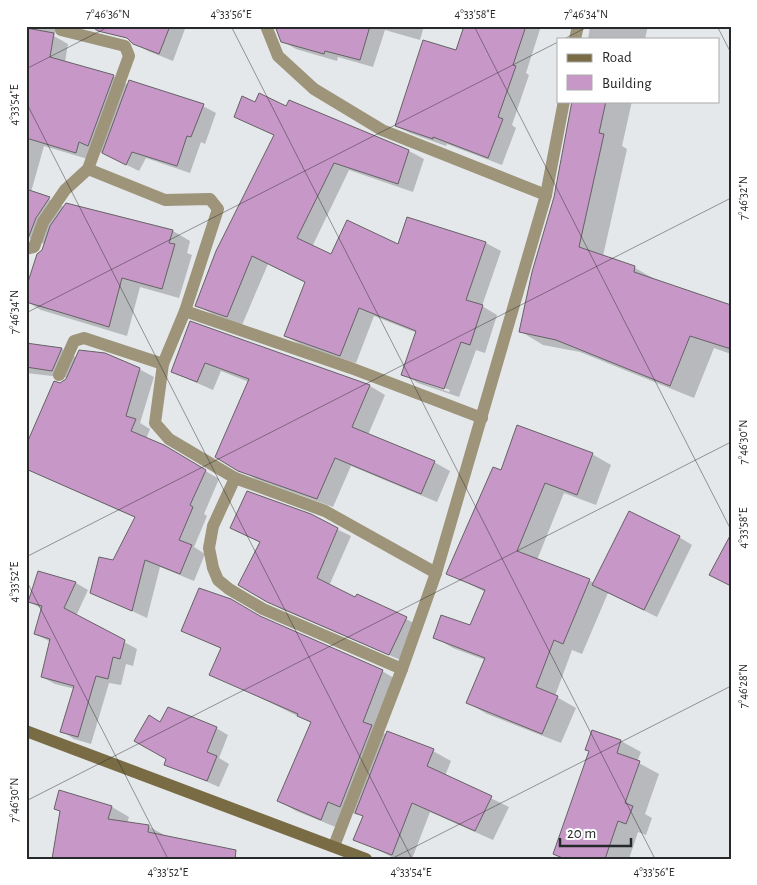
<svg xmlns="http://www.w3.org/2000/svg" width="757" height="885" font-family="'Alegreya Sans',sans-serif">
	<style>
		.shadow { fill: #0003; fill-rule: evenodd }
		.building { fill: #c797c8; stroke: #656265 }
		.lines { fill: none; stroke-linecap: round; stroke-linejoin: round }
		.street { stroke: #9d947a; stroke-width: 12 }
		.secondary { stroke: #796c45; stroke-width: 12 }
		.ticks { fill: none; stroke: #272829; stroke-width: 1; stroke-opacity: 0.45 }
		.neatline { fill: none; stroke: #272829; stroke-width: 2 }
		.ticks-label { font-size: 12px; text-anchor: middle; fill: #272829 }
	</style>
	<rect width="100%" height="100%" fill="#e5e8eb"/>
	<g class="shadow">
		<polygon points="26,26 57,26 54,36 68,44 65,62 113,76 128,85 203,106 216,113 205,144 201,142 190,173 146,158 139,171 94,149 91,160 44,146 31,192 49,199 64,207 173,231 190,241 187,253 192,255 179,298 140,287 127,336 41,310 26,301 45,244 26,237"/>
		<polygon points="127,26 186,26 173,61 148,51 123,36"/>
		<polygon points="283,26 424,26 420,40 385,30 373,67 338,57 337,61 296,49 282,41"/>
		<polygon points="465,26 541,26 526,73 529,75 512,125 516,128 502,165 447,144 446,146 410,133 396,126 457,52"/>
		<polygon points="590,26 648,26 645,39 588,39"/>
		<polygon points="575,101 632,101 622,146 627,149 603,256 635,268 658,281 729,306 731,302 731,354 714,348 694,398 580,352 543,345 520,331 555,197"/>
		<path d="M256 104 287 107 409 151 424 159 413 192 349 170 312 247 331 256 399 245 486 243 501 251 482 306 497 315 485 353 476 350 459 397 418 383 403 374 417 333 374 316 356 363 301 345 286 336 306 283 268 264 242 325 212 314 197 305 275 136 236 116ZM418 379 450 390 449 392 418 381Z"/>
		<polygon points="190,323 370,386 385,395 368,435 434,462 450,471 437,502 351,466 333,507 256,479 217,456 249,382 221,371 213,390 172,372"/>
		<polygon points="26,344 62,349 77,358 139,369 154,377 140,423 150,429 146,439 163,446 219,479 204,514 207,516 194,547 205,554 194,581 160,567 147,618 91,592 114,561 136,518 26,469 26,451 61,384 69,378 26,373"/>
		<polygon points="592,454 611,465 596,505 564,493 537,560 595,583 679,537 692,545 657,617 608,593 582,654 572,650 555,696 576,708 561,743 487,714 468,703 485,660 453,648 434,637 471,627 485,592 448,573 501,472"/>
		<polygon points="310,516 351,536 329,586 356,599 358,595 420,626 403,661 281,609 240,584 261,543 231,528"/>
		<polygon points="38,572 76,583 88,590 76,616 137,649 133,666 126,664 121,685 109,683 91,744 74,739 62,731 75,689 55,684 42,677 51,642 35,634 42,609 30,602"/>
		<polygon points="185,631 382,671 399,681 380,732 433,751 451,761 445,776 509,807 493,840 430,812 412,859 396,859 355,839 364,816 358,813 358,815 346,811 338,828 296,811 279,801 312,723 211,674 222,649"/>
		<polygon points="161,724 216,728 228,735 219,758 229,764 219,787 166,764 168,759"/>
		<polygon points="593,731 621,741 641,752 637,762 659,774 645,814 652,818 646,835 638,832 629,859 563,859 554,854 591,751"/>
		<polygon points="60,792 112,807 129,817 127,823 148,826 166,836 244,859 53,859 61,812 56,809"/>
	</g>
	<g class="building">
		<polygon points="91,26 170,26 159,54 133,44 127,38 98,31"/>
		<polygon points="275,26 370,26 360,60 325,51 324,54 281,42"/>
		<polygon points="464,26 526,26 513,65 516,66 498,117 503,119 488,158 433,137 433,139 395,126 423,40 456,50"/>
		<polygon points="26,28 54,33 50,57 114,75 88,146 79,142 76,153 26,138"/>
		<polygon points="129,80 204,104 191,137 187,136 177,166 132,152 126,165 102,153"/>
		<polygon points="259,93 286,106 289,100 409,150 398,184 334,163 297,238 331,254 347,220 398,244 407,217 486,242 466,300 483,305 470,345 461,342 444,389 401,375 416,331 359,308 340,356 284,336 305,282 252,256 227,317 195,306 216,251 274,135 234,117 242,96 255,102"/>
		<polygon points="572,101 606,101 599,133 604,134 579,247 635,266 634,272 731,305 731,349 690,336 670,386 556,340 519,332 532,272 554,197"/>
		<polygon points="26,189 50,197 36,218 29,236 26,235"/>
		<polygon points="66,203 173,230 169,243 175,244 162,289 122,278 109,327 26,302 26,288 37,254 42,250 50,226"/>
		<polygon points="190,321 370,385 352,427 435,461 421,494 335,458 317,499 238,471 215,457 249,379 205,363 197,382 171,372"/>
		<polygon points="26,343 62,348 52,371 26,367"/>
		<polygon points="79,350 105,353 140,368 126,416 136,419 131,431 164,445 206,470 190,505 193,507 179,540 192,545 180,574 145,560 132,611 90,593 99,557 113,560 135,517 26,469 26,446 30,436 54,381 60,383 66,379"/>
		<polygon points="517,425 593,453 577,495 545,483 517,551 590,579 563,644 554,640 536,687 558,696 542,734 466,703 485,658 433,638 441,615 470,625 485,590 446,574 493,467 501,470"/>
		<polygon points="247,491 311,514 338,528 317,578 355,597 357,594 407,617 389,655 267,602 238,585 260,542 230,528"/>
		<polygon points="629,511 680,536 644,610 592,585"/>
		<polygon points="731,534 731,586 709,575"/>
		<polygon points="38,571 76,582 64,608 125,640 120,659 113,657 108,679 96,676 78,737 60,732 74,686 41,677 50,639 34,634 42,606 28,602"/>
		<polygon points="199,588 231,599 260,616 383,670 363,722 372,725 340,807 328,802 321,820 277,801 311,722 297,716 298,714 209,675 221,648 181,631"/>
		<polygon points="168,707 217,727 207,752 217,756 207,781 164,765 166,759 134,741 149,715 160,722"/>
		<polygon points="592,730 621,740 617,753 640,761 625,803 633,806 626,824 618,821 605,859 565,859 553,854 589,751 585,750"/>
		<polygon points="387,731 434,749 427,766 492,796 475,831 412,803 392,855 353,840 363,816 355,813"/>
		<polygon points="59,790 112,806 108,819 149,825 148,832 236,850 235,859 52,859 60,811 54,809"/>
	</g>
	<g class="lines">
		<g class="street">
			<polyline points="266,26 278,56 314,89 382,130 546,195"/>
			<polyline points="575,39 578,26"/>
			<polyline points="88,169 165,200 210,199 218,209 185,311 351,368 482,418"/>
			<polyline points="26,249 34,247 43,222 65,190 88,169 129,56 125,46 61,30"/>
			<polyline points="185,311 163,364 155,423 169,439 235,478 325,511 436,573"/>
			<polyline points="59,375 74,341 84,338 163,364"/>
			<polyline points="235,478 213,526 209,548 213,568 218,580 229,589 263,609 402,669"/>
			<polyline points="334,846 402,669 436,573 546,195 564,101"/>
		</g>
		<polyline class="secondary" points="26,731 366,859"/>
	</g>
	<path class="ticks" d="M231 26 655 859M474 26 731 530M717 26 731 53M564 39 589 26M26 69 110 26M26 102 412 859M26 313 558 42M26 557 731 198M26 580 168 859M26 801 731 442M391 859 731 686"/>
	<rect width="757" height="885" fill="none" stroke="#ffffff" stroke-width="55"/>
	<rect x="557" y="38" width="162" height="65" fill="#ffffff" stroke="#a9a9a9"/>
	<rect x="567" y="54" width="25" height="8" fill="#796c45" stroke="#a9a9a9"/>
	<text x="602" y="62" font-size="15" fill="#272829">Road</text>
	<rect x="567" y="75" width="25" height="15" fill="#c797c8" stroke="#a9a9a9"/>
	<text x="602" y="88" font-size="15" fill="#272829">Building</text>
	<path d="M560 838v8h71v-8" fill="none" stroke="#272829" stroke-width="2.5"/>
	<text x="567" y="838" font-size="15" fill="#272829" stroke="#ffffff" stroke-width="4" paint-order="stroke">20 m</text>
	<rect x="28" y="28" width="702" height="830" class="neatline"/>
	<g class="ticks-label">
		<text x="108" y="18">7°46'36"N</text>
		<text x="231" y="18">4°33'56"E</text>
		<text x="475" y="18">4°33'58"E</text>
		<text x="586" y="18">7°46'34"N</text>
		<text transform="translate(14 105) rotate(-90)" y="4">4°33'54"E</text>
		<text transform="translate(743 198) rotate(-90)" y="4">7°46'32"N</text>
		<text transform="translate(14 312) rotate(-90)" y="4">7°46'34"N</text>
		<text transform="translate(743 442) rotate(-90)" y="4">7°46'30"N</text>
		<text transform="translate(743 528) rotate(-90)" y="4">4°33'58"E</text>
		<text transform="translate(14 582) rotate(-90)" y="4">4°33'52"E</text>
		<text transform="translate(743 686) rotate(-90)" y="4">7°46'28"N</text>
		<text transform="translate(14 800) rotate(-90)" y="4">7°46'30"N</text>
		<text x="168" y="876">4°33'52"E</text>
		<text x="411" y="876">4°33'54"E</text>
		<text x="654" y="876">4°33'56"E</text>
	</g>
</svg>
